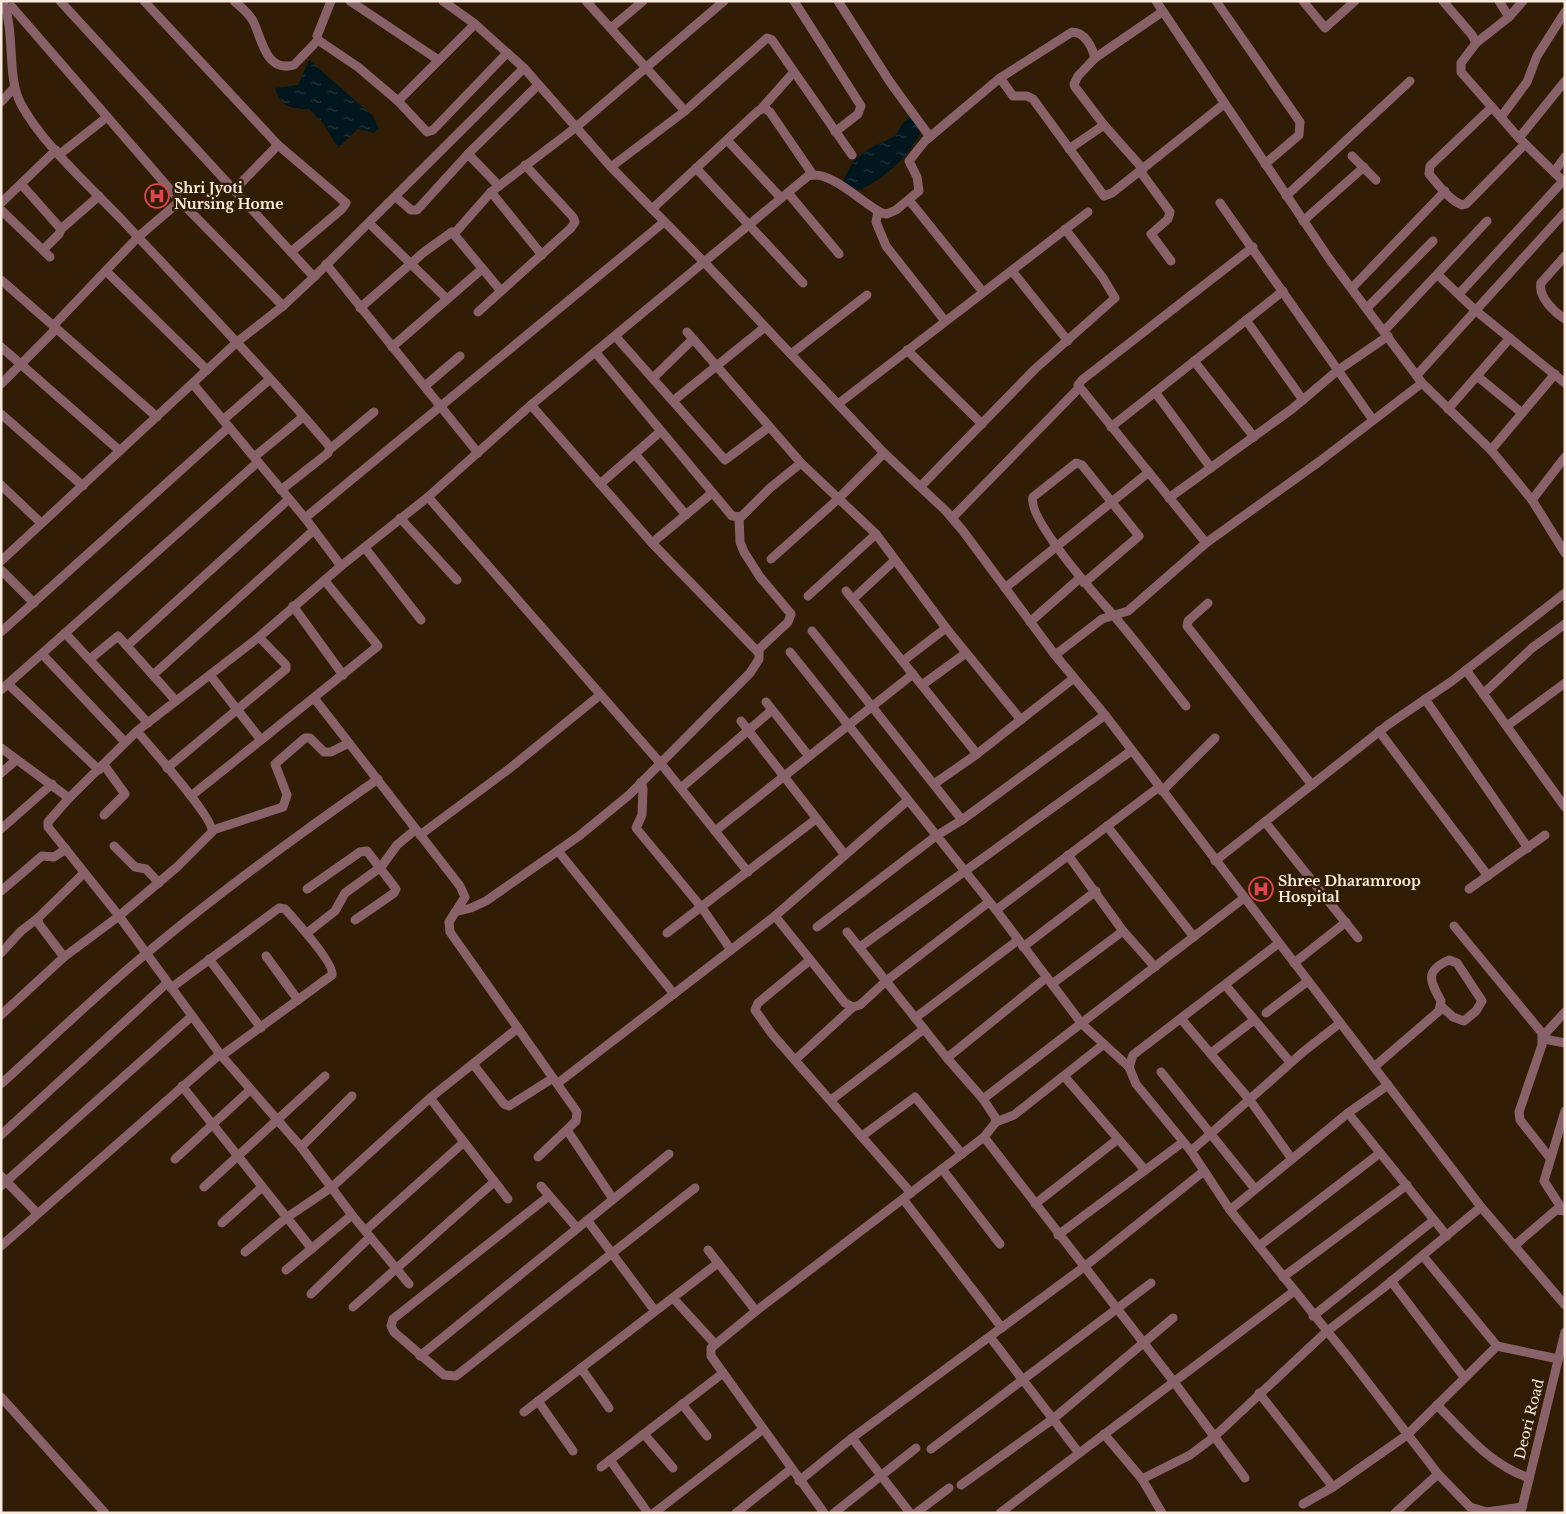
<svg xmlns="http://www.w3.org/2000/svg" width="1566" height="1514" font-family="'Libre Baskerville',serif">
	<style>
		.water { fill: url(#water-ripples) }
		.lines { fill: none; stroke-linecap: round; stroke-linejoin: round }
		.minor { stroke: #896269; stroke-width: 9 }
		.labels { text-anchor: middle; stroke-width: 5; stroke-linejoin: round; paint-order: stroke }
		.poi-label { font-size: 14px; font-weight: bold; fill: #f8ebdd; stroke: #311d06; text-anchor: start }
		.street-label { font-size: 14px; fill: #f8ebdd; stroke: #311d06 }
	</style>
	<defs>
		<pattern id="water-ripples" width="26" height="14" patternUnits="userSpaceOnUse" patternTransform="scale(1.25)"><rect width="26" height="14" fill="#01161d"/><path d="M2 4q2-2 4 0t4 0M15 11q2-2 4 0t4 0" fill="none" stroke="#27383d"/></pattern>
	</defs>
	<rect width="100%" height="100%" fill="#311d06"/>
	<g class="water">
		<path d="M309 60 373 116 379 129 373 133 358 129 338 148 324 124 309 109C292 110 280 106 275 88L298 85Z"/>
		<path d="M911 117 921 131C910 157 886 176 861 190L850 189 843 180 854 160 870 148 895 136 905 120Z"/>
	</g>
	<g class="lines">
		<g class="minor">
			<path d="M3 1C16 34 6 76 21 104 43 145 91 187 123 221 193 296 264 369 330 447L328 453 281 490"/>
			<polyline points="60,1 314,277"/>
			<polyline points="144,1 278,145 346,203 342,209 291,252"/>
			<path d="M234 1C241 7 249 13 253 21 262 38 265 73 294 65L318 40"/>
			<polyline points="331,1 317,36 318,40 358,67 398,101 427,132 433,130 507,53"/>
			<polyline points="350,1 437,59"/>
			<polyline points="443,1 475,24 524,68 611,167 704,262 884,453 946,511 963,531 1055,655 1105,715 1481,1207 1565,1305"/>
			<polyline points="586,1 685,111"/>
			<polyline points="794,1 861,106 858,114 835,132"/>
			<polyline points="838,1 890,82 930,137"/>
			<polyline points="1156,1 1330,260 1422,383 1491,450 1532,500 1565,553"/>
			<polyline points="1216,1 1300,122 1299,135 1265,164"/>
			<polyline points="1303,1 1325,28 1355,1"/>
			<polyline points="1443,1 1472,35 1476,43 1461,63 1461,72 1519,138 1565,183"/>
			<polyline points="12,7 180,201 283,306"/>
			<polyline points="1509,17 1523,1"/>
			<polyline points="611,28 643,1"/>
			<polyline points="1476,43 1509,17 1499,1"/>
			<polyline points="1095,58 1162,12"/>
			<polyline points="1000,78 1013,96 1027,96 1033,99 1104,196 1112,193 1224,104"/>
			<polyline points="398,101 475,24"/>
			<polyline points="1,102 14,88"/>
			<path d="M1492 107 1430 166 1429 174C1438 184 1449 200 1462 205L1466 204 1525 144"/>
			<polyline points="761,109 793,73"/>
			<polyline points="1501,117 1527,82 1537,56 1565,12"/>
			<polyline points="1519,138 1565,81"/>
			<polyline points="727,140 781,198"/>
			<polyline points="1069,149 1104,125"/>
			<polyline points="60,154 107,117"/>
			<polyline points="468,154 499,186"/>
			<polyline points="1352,156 1376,180"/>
			<polyline points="611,167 685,111 767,38 772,40 852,155"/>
			<polyline points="696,168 803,283"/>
			<polyline points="1140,171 1170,212 1168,219 1151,234 1171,261"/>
			<polyline points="1554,172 1565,157"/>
			<polyline points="21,184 61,229 59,234 43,250"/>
			<polyline points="234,190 278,145"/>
			<polyline points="491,192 542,255"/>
			<polyline points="788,193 839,254"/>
			<polyline points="1286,196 1410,81"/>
			<polyline points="396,197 411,210 417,210 468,154 538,85"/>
			<polyline points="909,200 983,292"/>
			<polyline points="1,203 56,150"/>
			<polyline points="1220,203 1373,420"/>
			<polyline points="652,209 758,111 764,108 770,112 813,175"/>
			<polyline points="1,210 50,257"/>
			<polyline points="878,211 876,222 886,246 945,321"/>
			<polyline points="1303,221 1364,167"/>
			<polyline points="369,223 447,299"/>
			<polyline points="61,229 99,196"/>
			<polyline points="454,234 491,192 575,128 724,1"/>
			<path d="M1565 256 1541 283C1538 297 1554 312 1565 319"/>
			<polyline points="326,264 478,453"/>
			<polyline points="106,271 207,370"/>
			<polyline points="1012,271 1068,341"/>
			<polyline points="1438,275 1475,310 1565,383"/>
			<polyline points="1,280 157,417"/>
			<polyline points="1352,288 1445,191"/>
			<polyline points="1459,294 1563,181"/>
			<polyline points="360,308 424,252 452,232 501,291"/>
			<polyline points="1367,308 1433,241"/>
			<polyline points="478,312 571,228 575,222 573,217 525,165"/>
			<polyline points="1246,320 1303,400"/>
			<polyline points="53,326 138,237 180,201"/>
			<polyline points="1384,331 1487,221"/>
			<polyline points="687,332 801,463 876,534 946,628 1021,720"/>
			<polyline points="616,337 725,460 769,427"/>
			<polyline points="1,347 120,451"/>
			<polyline points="392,347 482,269"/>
			<polyline points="907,350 982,424"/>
			<polyline points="596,353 732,516 741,517 770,488 801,463"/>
			<polyline points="791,354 867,295"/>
			<polyline points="1194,361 1254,437"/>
			<polyline points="1417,375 1565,212"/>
			<polyline points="1477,376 1522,413"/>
			<polyline points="653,378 693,339"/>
			<polyline points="1,384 56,329"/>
			<polyline points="193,384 305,518 341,566"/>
			<polyline points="425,386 460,356"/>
			<polyline points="1155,392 1211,468"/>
			<polyline points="673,401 765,327"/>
			<polyline points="838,404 1088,212"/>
			<polyline points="531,405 652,543 757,651 788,622 791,614 760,577 744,552 740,542 739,517"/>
			<polyline points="1448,409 1510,338"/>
			<polyline points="1,414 83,486"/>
			<polyline points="223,420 270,379"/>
			<polyline points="1111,427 1283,291"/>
			<polyline points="329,450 374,412"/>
			<polyline points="1491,450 1555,374"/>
			<polyline points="635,454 686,515"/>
			<polyline points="254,457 303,417"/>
			<polyline points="600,484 661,431"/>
			<polyline points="1,485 41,523"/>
			<polyline points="921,486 1035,369 1115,298 1103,278 1065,229"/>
			<polyline points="428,497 662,765 748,872"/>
			<polyline points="1169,498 1292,409 1337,371 1388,336"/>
			<polyline points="1532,500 1565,457"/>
			<polyline points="305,518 664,222"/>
			<polyline points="400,518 457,580"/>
			<polyline points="952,518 1079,388"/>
			<polyline points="652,543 712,493"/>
			<polyline points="1206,543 1078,385 1082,380 1253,247"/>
			<polyline points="365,548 421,620"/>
			<polyline points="771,559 837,500 884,453"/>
			<polyline points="1,561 237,342 283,306 314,277 524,68"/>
			<polyline points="1,570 34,603"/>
			<path d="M1084 583 1139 536 1082 465 1076 463 1033 497C1026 518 1098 598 1114 616 1139 645 1162 676 1186 706"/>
			<polyline points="1005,588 1149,472"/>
			<polyline points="846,591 977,754"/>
			<polyline points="808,596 876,534"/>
			<polyline points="853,599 895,560"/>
			<polyline points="1208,603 1188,621 1187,626 1312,785"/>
			<polyline points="293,606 343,675"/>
			<polyline points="1030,622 1080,578"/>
			<polyline points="812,631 962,820"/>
			<polyline points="1,632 229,427"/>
			<polyline points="65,633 148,723"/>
			<polyline points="127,646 289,499"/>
			<polyline points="790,652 996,910 1082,1024 1129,1067"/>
			<polyline points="42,654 125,742"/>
			<polyline points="1055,655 1102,619 1128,611 1206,543 1320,461 1422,383"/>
			<polyline points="90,659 118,636 176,701"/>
			<polyline points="903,661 946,628"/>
			<polyline points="1466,670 1565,807"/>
			<polyline points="153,675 314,530"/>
			<polyline points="210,675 261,740 378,646 325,581"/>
			<polyline points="8,684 99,770"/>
			<polyline points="922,685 966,653"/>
			<polyline points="1,690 258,462"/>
			<polyline points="1484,693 1532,648 1565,624"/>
			<polyline points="314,698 460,886 465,897 449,922 450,932 577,1112 576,1121 538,1157"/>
			<polyline points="1425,699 1528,848"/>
			<polyline points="766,702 808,755"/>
			<polyline points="741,721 845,855"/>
			<polyline points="1507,726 1565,683"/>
			<polyline points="1379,731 1488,876"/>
			<polyline points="1,748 69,798"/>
			<polyline points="167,768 286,669 286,665 259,637"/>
			<polyline points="1,773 16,760"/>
			<polyline points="641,782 643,789 642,815 636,828 702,908 731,950"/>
			<polyline points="934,784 977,754 1074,678"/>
			<polyline points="681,788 772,710"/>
			<polyline points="1162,791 1215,738"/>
			<polyline points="191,796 261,740"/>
			<polyline points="104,815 125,794 104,765"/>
			<polyline points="1265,822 1358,938"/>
			<polyline points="1107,826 1194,937"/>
			<polyline points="1,829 52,784"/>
			<polyline points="213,830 283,807 287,795 275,764 305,738 310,738 324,752 331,752 349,743"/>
			<polyline points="715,831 913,674"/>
			<polyline points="420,835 509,769 600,695"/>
			<polyline points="114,846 135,867 146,869 159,883"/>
			<polyline points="558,851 674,994"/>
			<polyline points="1068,855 1123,931 1155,967"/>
			<polyline points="1215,861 1389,724 1452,681 1565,593"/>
			<polyline points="307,889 360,852 367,851 396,889 394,893 355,920"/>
			<polyline points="1469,889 1545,835"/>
			<polyline points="1,891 42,856 54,857 66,849"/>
			<polyline points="996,910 1159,787"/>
			<polyline points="455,912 471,908 486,901 579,836 629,795 750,673 759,659 759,650"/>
			<polyline points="775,916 845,1003 853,1007 860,1005 886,981 989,902"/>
			<polyline points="1454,926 1542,1033 1542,1045 1519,1112 1520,1120 1550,1158"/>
			<polyline points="817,927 936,836 962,820 1105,715"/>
			<polyline points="847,932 947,1058 983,1099"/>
			<polyline points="307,933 335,911 345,893 381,867 397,845 415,830"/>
			<polyline points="667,933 816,819"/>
			<polyline points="1279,943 1133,1055 1129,1067 1136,1084 1191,1151 1230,1210 1352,1362 1438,1474 1470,1507 1487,1512 1522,1507"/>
			<polyline points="860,947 1131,751"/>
			<polyline points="1023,947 1096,891"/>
			<polyline points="1,953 21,931 38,918"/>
			<polyline points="266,956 298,1000"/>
			<polyline points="64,957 39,924 38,918 84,873"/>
			<polyline points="209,959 261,1028"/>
			<polyline points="810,960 758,1003 755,1010 772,1034 911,1193"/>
			<polyline points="1294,963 1346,922"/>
			<polyline points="1052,984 1123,931"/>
			<polyline points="1226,986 1290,1062"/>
			<path d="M171 988 279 908 285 909C294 919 335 964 332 975L221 1056"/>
			<polyline points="1266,1013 1308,981"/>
			<path d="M1 1015 64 957 119 916 177 867 212 832C215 819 149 746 137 731"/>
			<polyline points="915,1018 1018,940"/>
			<polyline points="1182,1020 1249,1099 1292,1159"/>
			<polyline points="1543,1036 1565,1012"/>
			<polyline points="1544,1039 1565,1043"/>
			<polyline points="1211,1053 1254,1020"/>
			<polyline points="947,1058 1047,977"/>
			<polyline points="795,1060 853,1007"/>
			<polyline points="473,1064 504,1104 509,1106 553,1078"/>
			<path d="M1374 1067 1439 1011 1441 1001C1430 981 1424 971 1449 960L1457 963 1482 1001 1476 1011 1464 1021 1453 1017 1441 1006"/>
			<polyline points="1161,1072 1255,1189"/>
			<polyline points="1064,1076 1145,1170"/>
			<polyline points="558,1083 775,916 907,801"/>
			<path d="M1 1084C50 1040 97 994 148 952 222 890 299 834 378 779"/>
			<polyline points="182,1086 312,1249"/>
			<polyline points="430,1098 508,1199"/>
			<polyline points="831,1100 924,1029"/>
			<polyline points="1348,1113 1447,1236"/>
			<polyline points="996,1122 1014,1115 1104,1044"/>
			<polyline points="567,1130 613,1199"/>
			<polyline points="1,1135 167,983"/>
			<polyline points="862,1136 915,1097 962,1154"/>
			<polyline points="984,1137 1174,1382 1245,1478"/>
			<polyline points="301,1147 352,1096"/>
			<polyline points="1191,1151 1303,1052 1340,1023"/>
			<polyline points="175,1159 250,1090"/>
			<polyline points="942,1169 1000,1244"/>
			<polyline points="1,1176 37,1213"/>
			<polyline points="1,1186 192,1016"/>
			<polyline points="541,1186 577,1228"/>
			<polyline points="204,1187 325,1076"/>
			<polyline points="549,1196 393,1319 391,1326 394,1332 444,1375 456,1376 695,1188"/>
			<polyline points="903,1199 1002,1328"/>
			<polyline points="1035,1204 1118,1139"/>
			<polyline points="1562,1209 1544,1181 1565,1111"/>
			<polyline points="1230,1210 1348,1113 1388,1085"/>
			<polyline points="587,1220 655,1311"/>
			<polyline points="222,1223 261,1188"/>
			<polyline points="366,1230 463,1143"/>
			<polyline points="1058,1235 1183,1142"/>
			<polyline points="1,1246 220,1054"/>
			<polyline points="1259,1246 1380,1153"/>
			<polyline points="1514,1246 1556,1210 1565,1211"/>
			<polyline points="708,1250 756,1311"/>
			<polyline points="245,1252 286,1218 332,1187 430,1098 518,1028"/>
			<polyline points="1423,1256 1497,1346"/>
			<polyline points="286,1270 352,1215"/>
			<polyline points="1283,1277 1407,1185"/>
			<polyline points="1391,1281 1464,1377"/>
			<path d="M409 1284 352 1215 301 1147 220 1054 119 916 48 827V822L69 798 137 731 259 637 341 566 428 497 531 405 808 176C830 169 863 204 882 213L887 214 896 210 919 191 917 177 909 161 925 141 1000 78 1072 32C1085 32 1092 47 1095 58L1078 76 1074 84 1075 87 1104 125 1143 169"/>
			<polyline points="311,1294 370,1237"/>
			<polyline points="673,1298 715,1344"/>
			<polyline points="353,1307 494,1182"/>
			<polyline points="1313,1316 1434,1220"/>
			<polyline points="990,1337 1079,1453"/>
			<polyline points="420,1356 669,1154"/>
			<polyline points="581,1368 609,1408"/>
			<polyline points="1259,1393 1333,1487"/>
			<polyline points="1,1397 105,1513"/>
			<polyline points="538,1401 573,1451"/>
			<polyline points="682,1404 707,1436"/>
			<path d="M1437 1405C1466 1434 1489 1464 1529 1478"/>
			<polyline points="524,1412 718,1263"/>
			<polyline points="644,1434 673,1468"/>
			<polyline points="1104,1434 1142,1479 1162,1513"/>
			<polyline points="852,1438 910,1513"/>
			<polyline points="931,1449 1151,1283"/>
			<polyline points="610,1460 648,1513"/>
			<polyline points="601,1467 723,1373"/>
			<polyline points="1142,1479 1190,1455 1214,1437 1326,1332 1382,1289 1481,1207"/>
			<polyline points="799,1481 852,1438 1084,1267 1204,1171"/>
			<polyline points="961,1485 1053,1419 1173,1318"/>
			<polyline points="1303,1504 1333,1487 1407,1435 1497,1346 1558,1359"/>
			<polyline points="1521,1512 1565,1332"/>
			<polyline points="654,1513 763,1429"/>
			<polyline points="736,1513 791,1469"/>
			<polyline points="824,1513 711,1356 711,1348 756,1311 984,1137 996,1122 995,1117 983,1099 1244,898"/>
			<polyline points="834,1513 916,1448"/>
			<polyline points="916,1513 949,1488"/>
			<polyline points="1000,1513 1293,1292"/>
			<polyline points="1395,1513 1438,1474"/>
		</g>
	</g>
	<defs>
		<g id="hospital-ring" transform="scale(1.25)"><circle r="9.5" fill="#311d06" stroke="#e0444e" stroke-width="1.5"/><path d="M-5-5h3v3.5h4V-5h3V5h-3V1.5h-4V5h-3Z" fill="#e0444e"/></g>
	</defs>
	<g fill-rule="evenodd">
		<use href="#hospital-ring" x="157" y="196"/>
		<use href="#hospital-ring" x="1261" y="889"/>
	</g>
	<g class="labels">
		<g class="poi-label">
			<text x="174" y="193">Shri Jyoti<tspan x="174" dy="16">Nursing Home</tspan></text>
			<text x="1278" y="886">Shree Dharamroop<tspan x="1278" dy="16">Hospital</tspan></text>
		</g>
		<g class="street-label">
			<text transform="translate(1529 1419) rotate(-76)" y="5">Deori Road</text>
		</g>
	</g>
	<rect width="1566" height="1514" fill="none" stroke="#f8ebdd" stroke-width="5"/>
</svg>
